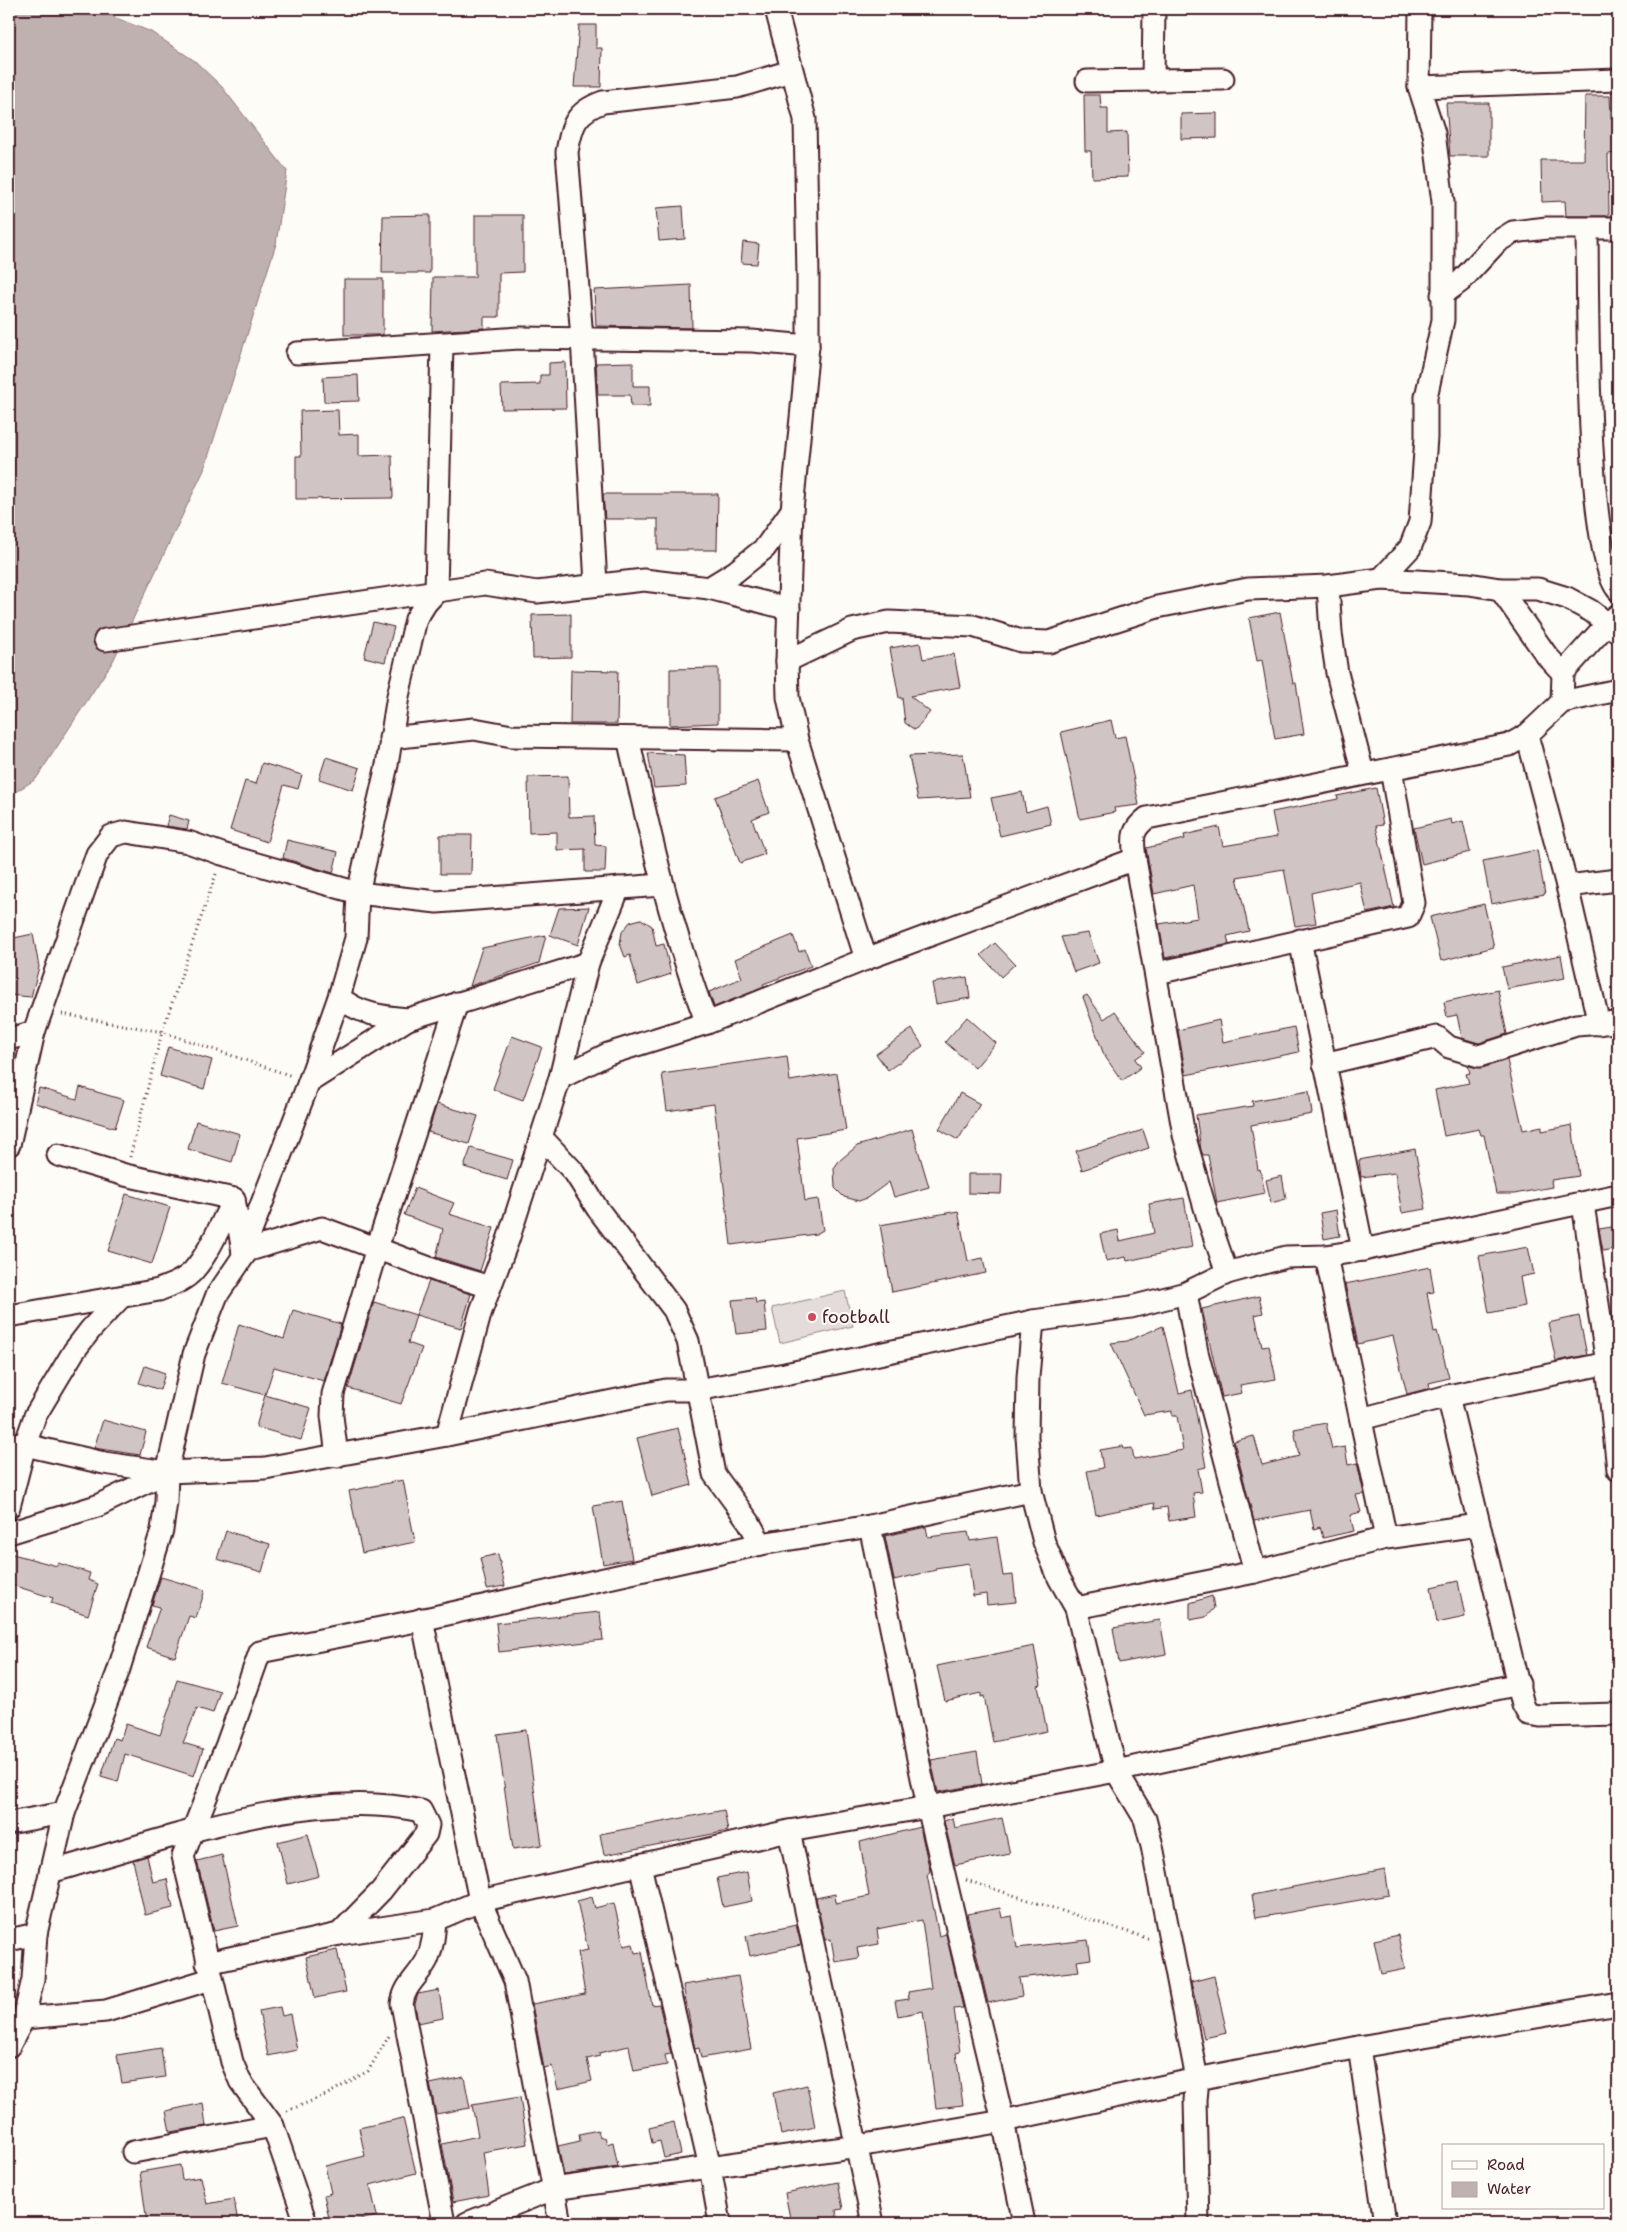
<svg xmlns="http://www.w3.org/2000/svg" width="1627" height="2232" font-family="'Shantell Sans',sans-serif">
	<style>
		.green { fill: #e3dcda; stroke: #967e82 }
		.water { fill: #c0b1b1; stroke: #91777b }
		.building { fill: #d0c5c4; stroke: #4a1f2b }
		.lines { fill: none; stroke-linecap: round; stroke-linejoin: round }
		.street-casing { stroke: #4a1f2b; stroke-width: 25 }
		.path { stroke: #4a1f2b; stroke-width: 3; stroke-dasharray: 1 4; stroke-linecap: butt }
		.street { stroke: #fdfcf7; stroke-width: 21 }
		.poi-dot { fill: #d1495b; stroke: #fdfcf7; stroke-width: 2 }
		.labels { text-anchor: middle; stroke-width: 4; stroke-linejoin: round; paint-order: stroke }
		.poi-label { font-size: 18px; fill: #4a1f2b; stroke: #fdfcf7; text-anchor: start }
	</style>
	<rect width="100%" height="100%" fill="#fdfcf7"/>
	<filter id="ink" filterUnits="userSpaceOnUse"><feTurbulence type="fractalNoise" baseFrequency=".02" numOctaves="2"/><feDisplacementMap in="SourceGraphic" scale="10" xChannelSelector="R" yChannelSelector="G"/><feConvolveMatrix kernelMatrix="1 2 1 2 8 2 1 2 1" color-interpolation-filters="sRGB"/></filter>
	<g filter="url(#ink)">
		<polygon class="green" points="845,1291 853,1326 780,1343 772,1308"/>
		<polygon class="water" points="9,9 94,9 151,32 195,61 222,87 287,171 276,244 204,470 113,661 36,779 9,796 9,392 14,379 9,318"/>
		<g class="building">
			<polygon points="579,25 596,25 596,48 602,48 601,87 574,87"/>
			<polygon points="1084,95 1100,95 1101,108 1108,108 1108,133 1127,132 1128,177 1092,178 1091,151 1085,151"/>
			<polygon points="1585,96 1610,96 1611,118 1618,119 1618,153 1608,154 1609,216 1566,216 1565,201 1542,202 1541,160 1584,160"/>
			<polygon points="1446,103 1489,103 1489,156 1450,156"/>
			<polygon points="1217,113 1217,138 1181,139 1181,114"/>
			<polygon points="683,206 685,239 659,241 656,208"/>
			<polygon points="430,215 430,273 382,273 383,216"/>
			<polygon points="475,215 523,215 523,272 499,273 499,317 484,317 484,328 432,331 433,277 475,277"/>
			<polygon points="743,242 759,244 757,264 741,263"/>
			<rect x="344" y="279" width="39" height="56"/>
			<polygon points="691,285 692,328 596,326 594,290"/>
			<polygon points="565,362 566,408 502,409 501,385 540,384 540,375 549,375 549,363"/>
			<polygon points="633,362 633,386 650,386 650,406 631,406 630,395 598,395 596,363"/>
			<polygon points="358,375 359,401 324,402 323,377"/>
			<polygon points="338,410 339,435 359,434 359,456 392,455 393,498 296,499 296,456 301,456 300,411"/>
			<polygon points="603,494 718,494 717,550 658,550 658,519 605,519"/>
			<polygon points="1280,612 1293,683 1296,683 1304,734 1275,739 1262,660 1257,661 1249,618"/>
			<polygon points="571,614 571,657 533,658 532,615"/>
			<polygon points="373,622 394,627 385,662 364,657"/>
			<polygon points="920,643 923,659 954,654 960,687 910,696 930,712 915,730 905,723 902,698 899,698 890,648"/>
			<polygon points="718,668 718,723 670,725 670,669"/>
			<polygon points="571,670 618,671 617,724 570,724"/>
			<polygon points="1111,720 1115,738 1125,736 1139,805 1114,808 1115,812 1080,819 1061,732"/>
			<polygon points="648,753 684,755 686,786 654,788"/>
			<polygon points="963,754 970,797 918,800 909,756"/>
			<polygon points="326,757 360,768 353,790 319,779"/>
			<polygon points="262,763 302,775 298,789 284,785 267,842 230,830 245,781 256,784"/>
			<polygon points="568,776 569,817 594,816 595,845 606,846 605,872 585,872 585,849 557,850 557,832 529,833 528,777"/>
			<polygon points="758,781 769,812 752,819 765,854 740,863 715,797"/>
			<polygon points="1376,788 1383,825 1376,826 1394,907 1367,913 1360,882 1311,893 1316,923 1295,926 1284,869 1237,877 1249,931 1227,936 1229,944 1165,958 1159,924 1198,918 1193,885 1154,894 1146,848 1185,839 1184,835 1219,827 1223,846 1277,837 1272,812 1338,799 1337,796"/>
			<polygon points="1022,792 1026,812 1047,806 1051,824 1000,836 991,798"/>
			<polygon points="169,815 189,821 187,829 166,826"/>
			<polygon points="1451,819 1452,824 1463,821 1470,852 1422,864 1414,828"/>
			<polygon points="440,835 472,835 471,874 440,874"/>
			<polygon points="287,840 338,852 333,873 283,858"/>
			<polygon points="1537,850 1545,894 1491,904 1483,861"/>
			<polygon points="1484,904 1494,947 1441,961 1430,917"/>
			<polygon points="589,907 578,945 550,935 559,908"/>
			<polygon points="641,919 652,926 656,946 664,944 671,974 638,985 630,955 625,957 620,944 622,932 630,922"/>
			<polygon points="1088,933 1099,963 1074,972 1061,937"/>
			<polygon points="33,934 39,967 31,997 9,995 9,939"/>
			<polygon points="546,935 539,963 470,986 482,948"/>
			<polygon points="793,935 799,952 805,949 811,966 763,984 764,987 714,1007 709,992 742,978 735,959"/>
			<polygon points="995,943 1015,964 1001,977 981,955"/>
			<polygon points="1561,955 1565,978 1507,989 1502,967"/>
			<polygon points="967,977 970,998 936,1004 932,983"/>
			<polygon points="1498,990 1507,1034 1479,1043 1462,1038 1457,1015 1447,1017 1444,1002"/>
			<polygon points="1087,995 1104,1019 1115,1011 1145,1052 1135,1059 1141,1067 1122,1081 1104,1055 1083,997"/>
			<polygon points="967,1017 996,1043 975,1068 945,1042"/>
			<polygon points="1219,1020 1223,1042 1294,1027 1299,1052 1186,1075 1178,1030"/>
			<polygon points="912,1029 923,1046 888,1070 876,1054"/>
			<polygon points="512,1036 542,1047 523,1100 493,1089"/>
			<polygon points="168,1047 212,1060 204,1089 160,1076"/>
			<polygon points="787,1056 790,1081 837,1073 846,1130 797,1138 805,1201 818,1199 823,1230 816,1234 731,1245 714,1104 667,1111 662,1074"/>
			<polygon points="1507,1060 1523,1130 1542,1126 1542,1131 1572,1125 1579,1176 1551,1180 1552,1187 1514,1194 1496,1194 1484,1135 1481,1135 1479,1129 1444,1136 1435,1090 1469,1083 1466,1074 1470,1073 1468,1066 1482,1068"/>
			<polygon points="80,1087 124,1100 115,1128 35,1103 39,1088 77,1099"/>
			<polygon points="1309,1091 1312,1114 1251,1125 1258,1170 1260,1169 1265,1193 1217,1203 1208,1155 1203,1155 1201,1150 1196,1115 1253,1106 1252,1101"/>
			<polygon points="960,1093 980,1104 958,1140 939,1129"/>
			<polygon points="437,1104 478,1116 469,1144 428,1132"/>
			<polygon points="196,1121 240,1134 232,1162 188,1149"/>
			<polygon points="912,1129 929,1187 894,1197 889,1182 867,1198 859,1201 844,1197 835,1188 834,1168 839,1161 857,1146"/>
			<polygon points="1143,1130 1149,1148 1082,1170 1076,1151"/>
			<polygon points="471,1148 513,1160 507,1180 464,1167"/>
			<polygon points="1415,1149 1426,1209 1402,1213 1395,1173 1361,1177 1359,1160"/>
			<polygon points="968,1174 1002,1174 1001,1194 968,1193"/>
			<polygon points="1282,1176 1286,1199 1271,1203 1266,1180"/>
			<polygon points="415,1188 454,1203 449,1214 494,1228 480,1271 436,1257 443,1229 404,1215"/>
			<polygon points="126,1194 170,1207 152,1264 108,1251"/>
			<polygon points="1184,1198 1192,1247 1127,1261 1126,1257 1106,1261 1100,1234 1118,1230 1120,1241 1154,1233 1149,1204"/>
			<polygon points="1336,1210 1340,1236 1324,1239 1320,1213"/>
			<polygon points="958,1211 968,1261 983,1258 986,1273 892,1292 880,1225"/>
			<polygon points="1618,1226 1618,1248 1603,1251 1599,1229"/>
			<polygon points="1528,1247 1534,1274 1520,1277 1525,1306 1489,1313 1479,1256"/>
			<polygon points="1430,1267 1434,1292 1427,1293 1434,1332 1437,1331 1449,1378 1429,1383 1430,1388 1407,1394 1393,1336 1358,1344 1345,1284"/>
			<polygon points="429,1281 471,1294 461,1328 416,1315"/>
			<polygon points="1259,1296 1263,1313 1255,1315 1262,1347 1269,1346 1276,1379 1240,1385 1242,1393 1222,1397 1202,1309"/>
			<polygon points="755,1298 756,1303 764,1302 767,1331 736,1334 732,1300"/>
			<polygon points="374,1302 416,1315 408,1343 422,1348 401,1404 348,1388"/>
			<polygon points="293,1310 341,1324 324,1381 274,1367 265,1395 222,1383 239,1324 284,1339"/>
			<polygon points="1579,1316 1587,1355 1556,1361 1548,1323"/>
			<polygon points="1163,1326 1179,1393 1192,1390 1206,1467 1198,1469 1202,1492 1193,1493 1196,1517 1169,1521 1167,1507 1155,1509 1154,1503 1096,1515 1087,1471 1103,1468 1100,1450 1123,1446 1124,1449 1132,1448 1134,1459 1183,1450 1177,1416 1172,1416 1172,1411 1144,1415 1111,1343 1127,1341"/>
			<polygon points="145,1366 165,1373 160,1390 139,1383"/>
			<polygon points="265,1395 311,1408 301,1440 256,1427"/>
			<polygon points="103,1420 146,1432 140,1455 94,1448"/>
			<polygon points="1326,1423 1332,1449 1345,1447 1348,1465 1357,1463 1364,1494 1356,1495 1361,1512 1350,1515 1354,1531 1323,1538 1320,1527 1314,1529 1310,1510 1254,1521 1234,1441 1254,1436 1262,1465 1299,1456 1294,1429"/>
			<polygon points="678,1428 692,1485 652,1496 637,1438"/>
			<polygon points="403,1480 415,1542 362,1553 349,1491"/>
			<polygon points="622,1501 632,1559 603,1564 593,1506"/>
			<polygon points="926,1527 928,1537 968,1532 970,1541 997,1537 1003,1576 1013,1575 1016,1602 987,1605 986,1594 973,1596 969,1563 935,1568 936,1570 894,1580 885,1536"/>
			<polygon points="226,1531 270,1544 262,1572 217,1559"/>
			<polygon points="9,1553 57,1566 58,1563 90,1573 88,1580 98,1584 88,1615 51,1603 53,1598 9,1584"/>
			<polygon points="498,1554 505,1586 487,1589 480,1558"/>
			<polygon points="161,1577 205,1590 196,1618 189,1616 175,1657 146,1647 160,1607 152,1605"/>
			<polygon points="1458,1581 1465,1617 1437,1623 1431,1587"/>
			<polygon points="1212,1596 1214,1608 1206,1617 1190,1620 1190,1603"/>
			<polygon points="600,1612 603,1640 499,1652 496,1623"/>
			<polygon points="1160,1620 1166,1654 1119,1663 1113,1628"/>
			<polygon points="1034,1646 1041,1685 1038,1686 1047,1731 993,1742 984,1696 981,1697 981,1693 945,1701 937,1666"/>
			<polygon points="177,1679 220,1691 213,1713 197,1708 183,1743 203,1749 194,1776 125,1754 118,1782 101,1777 114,1738 120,1740 126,1724 160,1735 172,1700 171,1700"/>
			<polygon points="526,1730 542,1845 513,1849 497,1734"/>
			<polygon points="977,1752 982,1784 938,1792 931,1760"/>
			<polygon points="724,1810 728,1831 604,1855 600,1834"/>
			<polygon points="953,1818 955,1828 1002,1818 1010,1854 955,1865 944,1821"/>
			<polygon points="920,1827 930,1871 927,1875 939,1936 946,1934 963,2008 954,2009 960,2052 956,2053 963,2105 936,2108 923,2011 898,2016 895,2001 909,1999 908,1992 931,1988 922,1920 877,1929 879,1944 857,1948 859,1958 835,1962 831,1939 825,1940 816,1898 835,1894 836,1903 869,1896 860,1842"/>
			<polygon points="308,1834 319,1876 288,1884 278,1842"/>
			<polygon points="222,1855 238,1926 214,1931 197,1861"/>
			<polygon points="147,1856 153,1882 167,1879 173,1908 145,1915 133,1860"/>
			<polygon points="1385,1869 1389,1895 1256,1918 1252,1895"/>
			<polygon points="747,1872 752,1901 723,1907 717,1878"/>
			<polygon points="592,1897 595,1908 614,1903 624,1946 633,1944 635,1953 642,1952 652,2005 659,2004 671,2054 665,2055 667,2065 634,2071 629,2046 599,2053 600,2056 587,2059 592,2081 558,2089 552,2066 544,2068 532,2004 585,1994 578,1952 588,1950 577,1901"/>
			<polygon points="1000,1908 1002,1918 1012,1916 1017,1948 1088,1940 1091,1959 1077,1961 1079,1971 1019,1978 1022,1996 988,2003 967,1914"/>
			<polygon points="796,1925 801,1945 750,1956 746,1936"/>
			<polygon points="1398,1935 1405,1969 1381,1974 1374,1940"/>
			<polygon points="337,1950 346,1992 315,1998 306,1957"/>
			<polygon points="738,1976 751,2049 701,2058 699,2048 695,2049 683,1985"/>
			<polygon points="1214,1976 1227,2033 1204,2038 1191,1982"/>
			<polygon points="439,1990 443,2018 418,2023 415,2004 418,1994"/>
			<polygon points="280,2007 282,2016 290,2014 297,2050 268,2056 259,2011"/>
			<polygon points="161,2048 165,2077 122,2083 117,2055"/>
			<polygon points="464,2077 470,2108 436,2114 430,2084"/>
			<polygon points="807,2085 815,2127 781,2135 773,2093"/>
			<polygon points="520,2097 527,2144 483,2152 489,2195 453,2202 442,2144 478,2136 472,2105"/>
			<polygon points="203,2103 206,2126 170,2132 166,2111"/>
			<polygon points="403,2118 416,2173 370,2185 377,2216 344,2223 330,2223 324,2195 331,2193 325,2166 365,2156 359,2128"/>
			<polygon points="674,2122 681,2154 664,2158 660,2141 652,2143 649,2128"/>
			<polygon points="598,2130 600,2138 605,2137 607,2144 613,2142 618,2167 564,2175 558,2146 580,2141 579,2134"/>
			<polygon points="180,2165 182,2180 201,2177 207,2204 234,2199 238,2223 147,2223 140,2172"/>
			<polygon points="838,2182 843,2209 836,2210 838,2223 791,2223 785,2193"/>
		</g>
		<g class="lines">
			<g class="street-casing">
				<g id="street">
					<polyline points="776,9 805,119 808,277 808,346 792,510 787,661 788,697 797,740 866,959"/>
					<polyline points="1087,81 1223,79"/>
					<polyline points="1153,81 1154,9"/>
					<polyline points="1419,87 1618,80"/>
					<path d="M1587 230C1588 290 1585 554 1618 590"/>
					<polyline points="1442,295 1461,281 1497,242 1513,232 1547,228 1618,228"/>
					<polyline points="297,353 519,338 752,341 808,346"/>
					<polyline points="1381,579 1410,548 1420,522 1426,437 1426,397 1443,320 1443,202 1434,133 1419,87 1420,9"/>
					<path d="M596 584 582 338 567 152C572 125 575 112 603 102L737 87 791 71"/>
					<polyline points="1328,586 1331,633 1337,673 1363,773"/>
					<polyline points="709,588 735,572 765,548 792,510"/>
					<polyline points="1500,589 1547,656 1563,673"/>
					<polyline points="105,640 485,584 537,592 644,580 709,588 789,609"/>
					<polyline points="787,661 852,630 889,622 973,626 1021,641 1049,642 1157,607 1248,589 1328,586 1381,579 1469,584 1500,589 1538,589 1567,598 1591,611 1618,632"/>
					<polyline points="1562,702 1563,673 1607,624 1618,615"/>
					<polyline points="1527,735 1567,886 1599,1024"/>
					<polyline points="390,738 474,729 512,736 797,740"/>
					<path d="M628 738C650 834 671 930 707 1023"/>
					<polyline points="1567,886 1618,880"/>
					<polyline points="1300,940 1363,1250"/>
					<polyline points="1157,973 1408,917 1414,903 1391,769"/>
					<path d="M339 997C359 1014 382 1017 408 1019"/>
					<polyline points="9,1039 34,1032"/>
					<polyline points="1324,1064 1437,1037 1449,1047 1479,1056 1576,1025 1618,1022"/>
					<polyline points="560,1078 588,963 619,888"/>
					<polyline points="309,1082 408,1019 588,963"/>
					<polyline points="541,1137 575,1173 597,1208 674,1310 688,1341 714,1474 749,1522 761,1544"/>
					<polyline points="9,1145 34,1032 97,854 111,836 126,832 188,842 222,854 358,893 437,902 662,885"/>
					<polyline points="58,1155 125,1175 234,1199 243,1252 245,1254 217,1295 194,1354 167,1472"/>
					<polyline points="1583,1204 1607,1364 1618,1470"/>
					<polyline points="243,1252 309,1082 339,997 356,938 358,893 387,765 398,696 416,619 426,603 436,592 442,344"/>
					<polyline points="243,1252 322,1228 440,1272 490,1287"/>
					<polyline points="1326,1256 1386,1538"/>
					<path d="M1227 1273 1208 1218 1184 1135 1135 859C1133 839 1130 831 1147 818L1509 745 1527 735 1562 702 1618 690"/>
					<polyline points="1186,1293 1197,1352 1255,1572"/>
					<path d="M9 1316 159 1290C171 1285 184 1281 193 1271 211 1251 221 1222 234 1199"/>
					<polyline points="1033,1321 1028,1377 1027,1437 1031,1491 1044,1542 1059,1578 1076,1608 1116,1771 1145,1819 1152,1846 1197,2079 1195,2100 1198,2223"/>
					<polyline points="1448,1396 1523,1705 1528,1714 1540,1716 1618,1714"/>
					<polyline points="1361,1419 1448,1396 1618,1361"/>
					<polyline points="447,1435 481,1311 508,1240 560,1078 608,1054 707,1023 866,959 1135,859"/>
					<polyline points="9,1444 25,1445 104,1463 167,1472 166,1502 162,1530 118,1672 64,1813 36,1934 33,1979 24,2018 9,2046"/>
					<polyline points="337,1456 332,1416 333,1394 377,1248 457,1003"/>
					<polyline points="9,1507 25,1445 35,1416 74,1351 91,1329 121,1297"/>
					<polyline points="870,1526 928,1807 1003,2121 1024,2223"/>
					<polyline points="9,1533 97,1506 167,1472 265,1468 447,1435 666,1390 697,1390 785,1374 1033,1321 1131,1307 1186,1293 1227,1273 1286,1257 1326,1256 1363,1250 1618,1195"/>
					<polyline points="1076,1608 1255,1572 1386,1538 1478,1525"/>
					<polyline points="422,1619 480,1901 515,1981 560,2223"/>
					<polyline points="9,1823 64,1813"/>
					<polyline points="789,1831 873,2223"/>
					<polyline points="640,1865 710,2167 720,2223"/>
					<path d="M50 1872C156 1842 312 1785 421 1811L428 1825 426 1834 381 1891 339 1934"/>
					<path d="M435 1920C434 1934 433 1947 427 1960 419 1976 404 1985 402 2004L444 2223"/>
					<polyline points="9,1940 36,1934"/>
					<polyline points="207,1963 339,1934 435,1920 480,1901 789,1831 928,1807 1116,1771 1519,1684"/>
					<polyline points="24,2018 106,2011 211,1979"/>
					<polyline points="1359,2047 1385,2223"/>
					<polyline points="133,2152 273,2126"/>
					<polyline points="306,2223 273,2126 240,2081 232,2062 183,1856 227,1744 260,1652 416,1621 761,1544 870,1526 1031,1491"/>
					<polyline points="467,2223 553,2189 858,2146 1003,2121 1197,2079 1359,2047 1618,2003"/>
				</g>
			</g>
			<g class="path">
				<polyline points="62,1014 162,1032 292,1076"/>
				<polyline points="130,1157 162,1032 217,871"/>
				<polyline points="966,1880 1150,1939"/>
				<polyline points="287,2111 326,2095 368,2071 389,2036"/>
			</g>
			<use href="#street" class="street"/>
		</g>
	</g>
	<circle class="poi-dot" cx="812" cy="1317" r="5"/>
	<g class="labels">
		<g class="poi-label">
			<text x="822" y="1323">football</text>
		</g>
	</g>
	<rect width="1627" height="2232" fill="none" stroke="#fdfcf7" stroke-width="30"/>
	<rect x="15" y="15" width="1597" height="2202" fill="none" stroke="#4a1f2b" stroke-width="2" filter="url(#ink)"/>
	<rect x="1442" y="2144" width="162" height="65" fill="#fdfcf7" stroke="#b5a4a5"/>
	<rect x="1452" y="2161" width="25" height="8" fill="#fdfcf7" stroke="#b5a4a5"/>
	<text x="1487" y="2170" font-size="15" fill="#4a1f2b">Road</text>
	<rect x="1452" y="2182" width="25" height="15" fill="#c0b1b1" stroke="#b5a4a5"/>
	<text x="1487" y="2194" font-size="15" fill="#4a1f2b">Water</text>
</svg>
